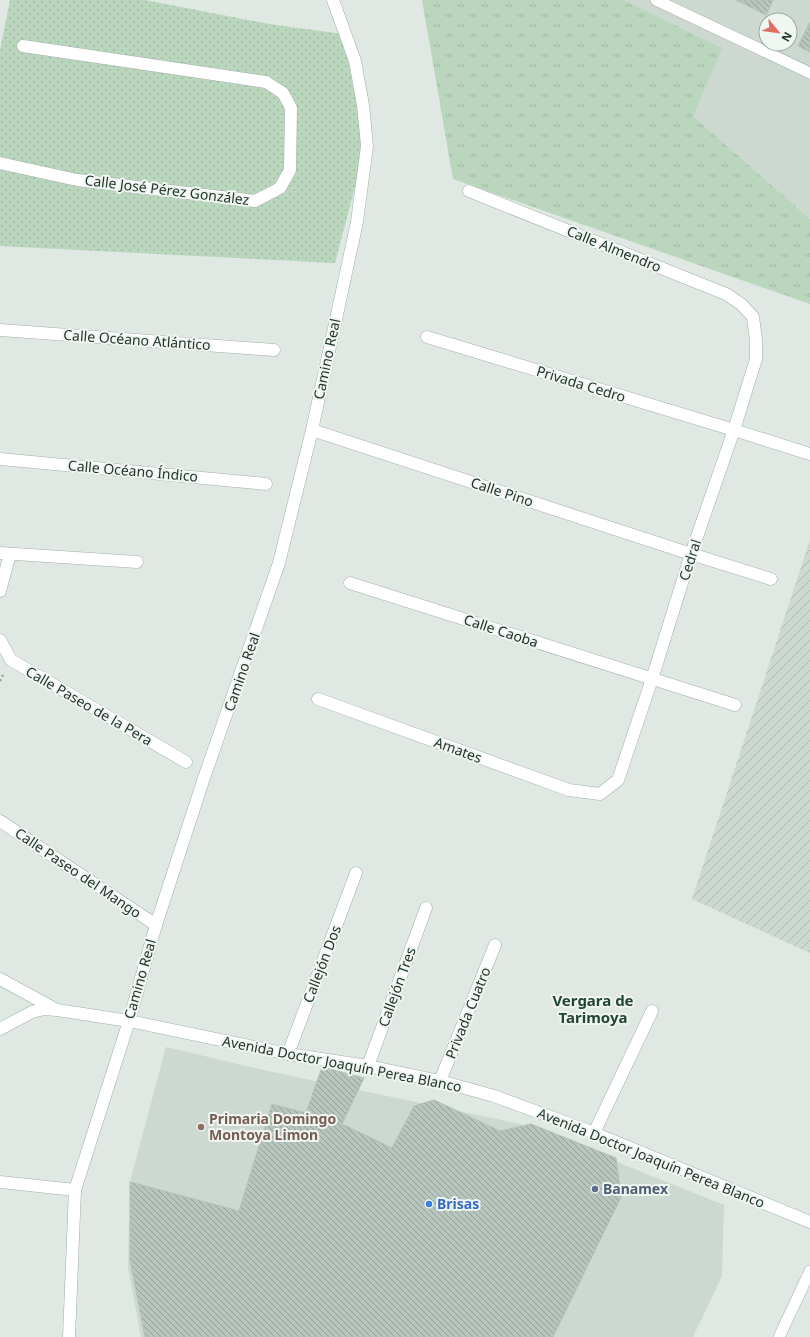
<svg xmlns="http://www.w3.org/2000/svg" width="810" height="1337" font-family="'Noto Sans',sans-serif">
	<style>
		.built { fill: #cdd8d1; fill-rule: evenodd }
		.industrial { fill: url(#industrial-furrows) }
		.grass { fill: url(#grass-tufts) }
		.park { fill: url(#park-dots) }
		.building { fill: url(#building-back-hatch); stroke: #b2c1b8 }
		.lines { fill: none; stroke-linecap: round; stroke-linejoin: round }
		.lane-casing { stroke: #a3afa8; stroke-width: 12 }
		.street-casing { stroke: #a3afa8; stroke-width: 13 }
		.secondary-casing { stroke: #9fb2a8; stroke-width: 13 }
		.path { stroke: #83a896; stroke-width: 2.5; stroke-dasharray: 2 3; stroke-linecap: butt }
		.lane { stroke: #fff; stroke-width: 11 }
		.street { stroke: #fff; stroke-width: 12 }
		.secondary { stroke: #fff; stroke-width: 12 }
		.education-dot { fill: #8d6e63; stroke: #eff5f1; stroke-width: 1.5 }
		.service-dot { fill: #5c6f8a; stroke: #eff5f1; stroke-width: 1.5 }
		.shop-dot { fill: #3f7fe0; stroke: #eff5f1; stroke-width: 1.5 }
		.labels { text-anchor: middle; stroke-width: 4; stroke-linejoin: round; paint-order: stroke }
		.street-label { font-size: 14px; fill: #22362d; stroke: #eff5f1 }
		.education-label { font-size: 14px; font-weight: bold; fill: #785e54; stroke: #eff5f1; text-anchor: start }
		.service-label { font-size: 14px; font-weight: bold; fill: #4e5e75; stroke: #eff5f1; text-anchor: start }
		.shop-label { font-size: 14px; font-weight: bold; fill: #366cbe; stroke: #eff5f1; text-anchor: start }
		.neighbourhood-label { font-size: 15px; font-weight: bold; fill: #214536; stroke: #eff5f1 }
	</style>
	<defs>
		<pattern id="industrial-furrows" width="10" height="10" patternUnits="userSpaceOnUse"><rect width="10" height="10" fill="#cdd8d1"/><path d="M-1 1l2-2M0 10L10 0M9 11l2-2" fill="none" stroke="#b0bab4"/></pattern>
		<pattern id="grass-tufts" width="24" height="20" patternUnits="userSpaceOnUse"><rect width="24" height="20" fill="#bad7bd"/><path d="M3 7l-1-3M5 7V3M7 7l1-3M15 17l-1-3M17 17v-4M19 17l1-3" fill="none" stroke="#a0b9a3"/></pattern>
		<pattern id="park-dots" width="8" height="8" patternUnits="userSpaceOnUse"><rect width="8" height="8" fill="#bad7bd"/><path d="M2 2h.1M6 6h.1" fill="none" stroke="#a0b9a3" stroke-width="1.8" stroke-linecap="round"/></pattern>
		<pattern id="building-back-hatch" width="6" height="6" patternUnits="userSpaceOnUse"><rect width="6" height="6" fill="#b8c5be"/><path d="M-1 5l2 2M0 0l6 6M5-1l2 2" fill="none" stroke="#95a19b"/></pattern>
	</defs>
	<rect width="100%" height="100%" fill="#dfe8e2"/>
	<g class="built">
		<path d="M623 0H810V219L693 116ZM766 20H790V44H766Z"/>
		<polygon points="166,1047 268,1071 525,1125 724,1205 722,1276 693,1337 141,1337 128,1268 130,1182"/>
	</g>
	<polygon class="industrial" points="810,540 810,953 692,899"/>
	<polygon class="grass" points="422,0 623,0 722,48 693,116 810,219 810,304 453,179"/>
	<polygon class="park" points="10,0 145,0 269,24 343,34 365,149 335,263 0,246 0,50"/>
	<g class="building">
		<polygon points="736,0 773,0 766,15"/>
		<polygon points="810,22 810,52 798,46"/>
		<polygon points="322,1067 364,1078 342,1124 392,1148 414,1106 434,1100 500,1131 531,1124 616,1158 621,1197 553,1337 145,1337 130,1260 130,1182 239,1211 272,1104 306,1113"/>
	</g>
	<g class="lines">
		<g class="lane-casing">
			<g id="lane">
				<polyline points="656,0 810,73"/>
				<polyline points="779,1337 810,1271"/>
			</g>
		</g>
		<g class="street-casing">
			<g id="street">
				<polyline points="0,163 77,180 255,201 280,188 290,170 291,108 283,93 266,82 23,46"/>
				<polyline points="0,330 274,350"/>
				<polyline points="427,337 734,430 810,454"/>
				<polyline points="312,430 691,554 771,579"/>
				<polyline points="0,459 266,484"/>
				<polyline points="0,553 137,562"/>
				<polyline points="350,583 735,705"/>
				<polyline points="0,591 10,554"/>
				<polyline points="0,640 11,660 186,762"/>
				<polyline points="318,699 569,790 600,794 618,780 652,679 691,554 734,430 756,359 756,340 753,317 741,304 726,294 469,191"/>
				<polyline points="0,821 156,925"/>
				<polyline points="0,979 57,1010"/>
				<polyline points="288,1054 356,873"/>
				<polyline points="368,1066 426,908"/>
				<polyline points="440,1081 495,945"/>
				<polyline points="594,1133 652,1011"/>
				<polyline points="0,1182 75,1190"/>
				<polyline points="69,1337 75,1190 129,1021 156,925 204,778 279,563 312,430 357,222 367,146 363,105 355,61 333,0"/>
			</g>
		</g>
		<g class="secondary-casing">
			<polyline id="secondary" points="0,1029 32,1012 44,1009 57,1010 129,1021 288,1054 368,1066 440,1081 494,1096 594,1133 810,1222"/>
		</g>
		<polyline class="path" points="0,681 3,675"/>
		<use href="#lane" class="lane"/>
		<use href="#street" class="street"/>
		<use href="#secondary" class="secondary"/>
	</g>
	<circle class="education-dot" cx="201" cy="1127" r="4"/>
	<circle class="service-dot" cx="595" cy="1189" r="4"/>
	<circle class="shop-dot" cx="429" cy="1204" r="4"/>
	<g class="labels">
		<g class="street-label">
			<text transform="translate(167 190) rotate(7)" y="5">Calle José Pérez González</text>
			<text transform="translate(614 249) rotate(22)" y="5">Calle Almendro</text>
			<text transform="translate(137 340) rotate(4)" y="5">Calle Océano Atlántico</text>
			<text transform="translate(327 359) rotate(-78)" y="5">Camino Real</text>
			<text transform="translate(581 384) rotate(17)" y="5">Privada Cedro</text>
			<text transform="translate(133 471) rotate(5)" y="5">Calle Océano Índico</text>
			<text transform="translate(502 492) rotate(18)" y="5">Calle Pino</text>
			<text transform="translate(690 560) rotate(-72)" y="5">Cedral</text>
			<text transform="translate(501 631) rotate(18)" y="5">Calle Caoba</text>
			<text transform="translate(242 672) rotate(-71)" y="5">Camino Real</text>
			<text transform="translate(89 706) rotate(30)" y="5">Calle Paseo de la Pera</text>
			<text transform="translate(458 750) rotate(20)" y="5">Amates</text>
			<text transform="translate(78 873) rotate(34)" y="5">Calle Paseo del Mango</text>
			<text transform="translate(322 964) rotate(-69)" y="5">Callejón Dos</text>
			<text transform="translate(140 979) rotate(-74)" y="5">Camino Real</text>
			<text transform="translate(397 987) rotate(-70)" y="5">Callejón Tres</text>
			<text transform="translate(468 1013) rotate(-68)" y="5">Privada Cuatro</text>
			<text transform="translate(342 1064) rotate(11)" y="5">Avenida Doctor Joaquín Perea Blanco</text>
			<text transform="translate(651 1158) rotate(22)" y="5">Avenida Doctor Joaquín Perea Blanco</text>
		</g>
		<g class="education-label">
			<text x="209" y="1124">Primaria Domingo<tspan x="209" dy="16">Montoya Limon</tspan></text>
		</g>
		<g class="service-label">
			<text x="603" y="1194">Banamex</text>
		</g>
		<g class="shop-label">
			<text x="437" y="1209">Brisas</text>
		</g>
		<g class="neighbourhood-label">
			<text x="593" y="1006">Vergara de<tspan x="593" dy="17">Tarimoya</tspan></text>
		</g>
	</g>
	<g transform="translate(778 32) rotate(119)"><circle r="19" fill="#eff5f1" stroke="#9da9a3"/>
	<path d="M0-3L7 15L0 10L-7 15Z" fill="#e16d64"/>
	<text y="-6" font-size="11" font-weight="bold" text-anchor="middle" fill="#22362d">N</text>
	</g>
</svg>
